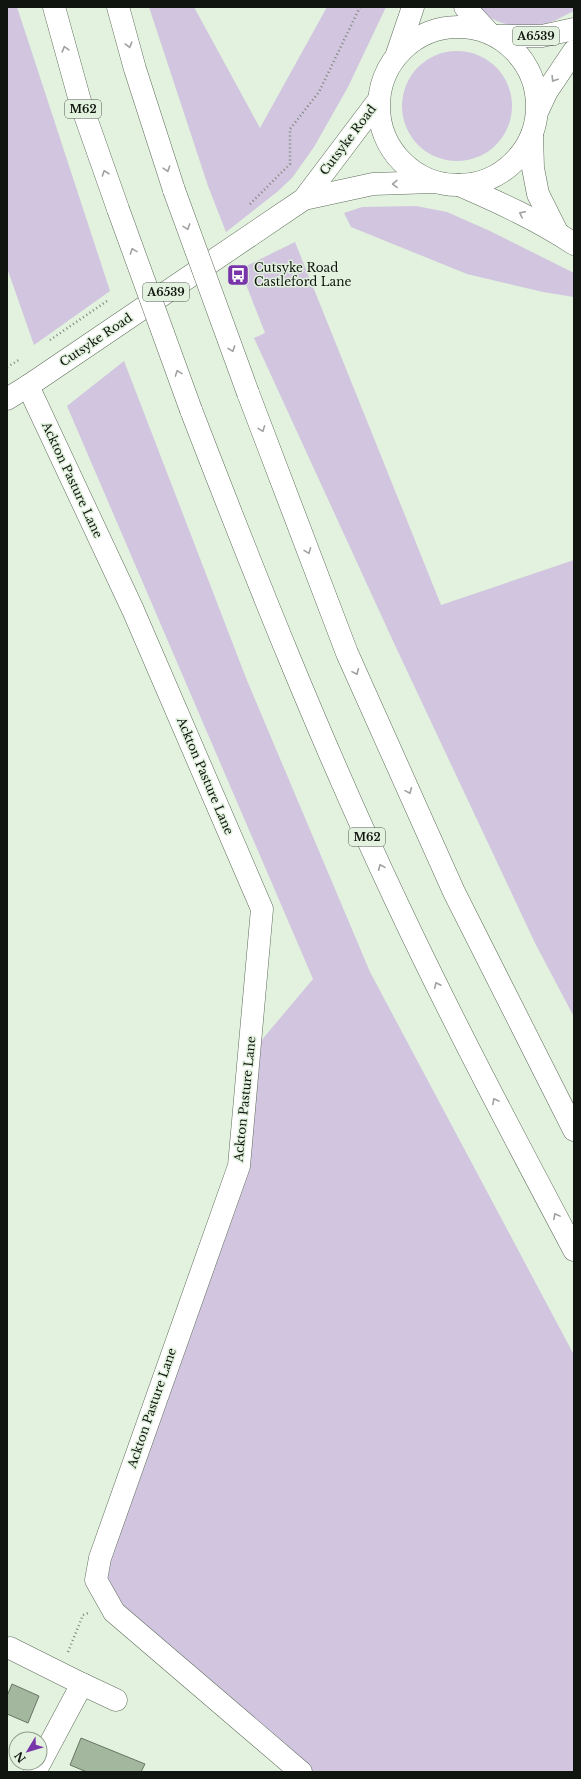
<svg xmlns="http://www.w3.org/2000/svg" width="581" height="1779" font-family="'Libre Baskerville',serif">
	<style>
		.green { fill: #d1c5df }
		.building { fill: #a3b79e; stroke: #677563 }
		.lines { fill: none; stroke-linecap: round; stroke-linejoin: round }
		.street-casing { stroke: #5f6d5b; stroke-width: 23 }
		.secondary-casing { stroke: #5f6d5b; stroke-width: 23 }
		.primary-casing { stroke: #5f6d5b; stroke-width: 23 }
		.highway-casing { stroke: #5f6d5b; stroke-width: 23 }
		.path { stroke: #7c877a; stroke-width: 2.5; stroke-dasharray: 1 3; stroke-linecap: butt }
		.street { stroke: #fff; stroke-width: 22 }
		.secondary { stroke: #fff; stroke-width: 22 }
		.primary { stroke: #fff; stroke-width: 22 }
		.highway { stroke: #fff; stroke-width: 22 }
		.highway-bridge-casing { stroke: #5f6d5b; stroke-width: 23; stroke-linecap: butt }
		.highway-bridge { stroke: #fff; stroke-width: 22 }
		.oneway { stroke: #9fa19f }
		.labels { text-anchor: middle; stroke-width: 3; stroke-linejoin: round; paint-order: stroke }
		.shield { fill: #e2f2de; stroke: #4f574d; stroke-width: 1 }
		.shield-label { font-size: 11px; font-weight: bold; fill: #10150f }
		.street-label { font-size: 12px; fill: #10150f; stroke: #e2f2de }
		.poi-label { font-size: 12px; fill: #10150f; stroke: #e2f2de; text-anchor: start }
	</style>
	<rect width="100%" height="100%" fill="#e2f2de"/>
	<g class="green">
		<polygon points="7,7 17,7 110,291 34,345 7,268"/>
		<polygon points="149,7 194,7 260,128 327,7 386,7 348,87 314,147 292,178 277,192 226,232 208,186"/>
		<path d="M475 7H574V11C567 14 559 19 551 22 524 31 495 26 475 7Z"/>
		<circle cx="457" cy="106" r="55"/>
		<polygon points="416,206 447,212 490,231 574,273 574,297 543,292 467,274 351,227 344,213 362,207"/>
		<polygon points="295,242 441,605 574,560 574,1017 535,943 393,641 254,338 265,333 240,269"/>
		<polygon points="124,361 246,678 370,972 574,1355 574,1772 302,1772 125,1618 99,1579 230,1186 260,1042 313,979 67,406"/>
	</g>
	<g class="building">
		<polygon points="12,1684 39,1696 28,1723 7,1714 7,1696"/>
		<polygon points="81,1738 145,1764 141,1772 87,1772 70,1765"/>
	</g>
	<g class="lines">
		<g class="street-casing">
			<g id="street">
				<polyline points="532,135 533,168 538,194 557,232"/>
				<path d="M459 185C498 202 538 220 574 244"/>
				<polyline points="28,386 133,610 262,909 239,1166 100,1558 96,1580 114,1612 301,1772"/>
				<polyline points="10,1648 82,1684"/>
				<polyline points="35,1772 82,1684 116,1700"/>
			</g>
		</g>
		<g class="secondary-casing">
			<g id="secondary">
				<polyline points="465,7 487,31"/>
				<polyline points="397,54 413,7"/>
			</g>
		</g>
		<g class="primary-casing">
			<g id="primary">
				<circle cx="458" cy="106" r="79"/>
				<polyline points="498,36 542,36 574,29"/>
				<polyline points="538,110 547,91 574,51"/>
				<polyline points="304,199 373,184 433,182"/>
				<polyline points="7,399 28,386 304,199 378,101"/>
			</g>
		</g>
		<g class="highway-casing">
			<g id="highway">
				<polyline points="54,7 80,101 118,209"/>
				<polyline points="118,7 135,69 174,190"/>
				<polyline points="248,393 347,653 454,892 574,1130"/>
				<path d="M191 410C255 576 321 742 397 903 452 1020 513 1135 574 1250"/>
			</g>
		</g>
		<g class="path">
			<polyline points="250,204 290,164 290,129 319,92 360,7"/>
			<polyline points="50,340 107,301"/>
			<polyline points="7,367 19,360"/>
			<polyline points="68,1652 83,1615 88,1613"/>
		</g>
		<use href="#street" class="street"/>
		<use href="#secondary" class="secondary"/>
		<use href="#primary" class="primary"/>
		<use href="#highway" class="highway"/>
		<g class="highway-bridge-casing">
			<g id="highway-bridge">
				<polyline points="174,190 248,393"/>
				<polyline points="118,209 191,410"/>
			</g>
		</g>
		<use href="#highway-bridge" class="highway-bridge"/>
	</g>
	<defs><path id="oneway-chevron" d="M-2-3.5L2.5 0L-2 3.5" fill="none" stroke-width="1.6" stroke-linecap="round" stroke-linejoin="round"/></defs>
	<g class="oneway">
		<use href="#oneway-chevron" transform="translate(129 45) rotate(75)"/>
		<use href="#oneway-chevron" transform="translate(65 49) rotate(-106)"/>
		<use href="#oneway-chevron" transform="translate(554 79) rotate(122)"/>
		<use href="#oneway-chevron" transform="translate(167 169) rotate(72)"/>
		<use href="#oneway-chevron" transform="translate(105 173) rotate(-109)"/>
		<use href="#oneway-chevron" transform="translate(395 184) rotate(178)"/>
		<use href="#oneway-chevron" transform="translate(522 214) rotate(-153)"/>
		<use href="#oneway-chevron" transform="translate(187 227) rotate(70)"/>
		<use href="#oneway-chevron" transform="translate(133 251) rotate(-110)"/>
		<use href="#oneway-chevron" transform="translate(232 349) rotate(70)"/>
		<use href="#oneway-chevron" transform="translate(178 373) rotate(-110)"/>
		<use href="#oneway-chevron" transform="translate(262 429) rotate(69)"/>
		<use href="#oneway-chevron" transform="translate(308 551) rotate(69)"/>
		<use href="#oneway-chevron" transform="translate(356 672) rotate(66)"/>
		<use href="#oneway-chevron" transform="translate(409 791) rotate(66)"/>
		<use href="#oneway-chevron" transform="translate(381 867) rotate(-114)"/>
		<use href="#oneway-chevron" transform="translate(437 985) rotate(-116)"/>
		<use href="#oneway-chevron" transform="translate(495 1101) rotate(-118)"/>
		<use href="#oneway-chevron" transform="translate(556 1216) rotate(-118)"/>
	</g>
	<defs>
		<g id="bus-square" transform="scale(1.15)"><rect x="-9" y="-9" width="18" height="18" rx="4" fill="#7735a9" stroke="#e2f2de"/><path d="M-5-6H5V4H4V6H2V4H-2V6H-4V4H-5ZM-3.5-4V0h7V-4ZM-3.5 1.2v1.5H-2V1.2ZM2 1.2v1.5H3.5V1.2Z" fill="#fff"/></g>
	</defs>
	<g fill-rule="evenodd">
		<use href="#bus-square" x="238" y="275"/>
	</g>
	<g class="labels">
		<g class="shield">
			<rect x="513" y="27" width="46" height="18" rx="3"/>
			<rect x="65" y="100" width="36" height="18" rx="3"/>
			<rect x="143" y="283" width="46" height="18" rx="3"/>
			<rect x="349" y="828" width="36" height="18" rx="3"/>
		</g>
		<g class="shield-label">
			<text x="536" y="40">A6539</text>
			<text x="83" y="113">M62</text>
			<text x="166" y="296">A6539</text>
			<text x="367" y="841">M62</text>
		</g>
		<g class="street-label">
			<text transform="translate(348 140) rotate(-53)" y="4">Cutsyke Road</text>
			<text transform="translate(96 340) rotate(-34)" y="4">Cutsyke Road</text>
			<text transform="translate(72 480) rotate(65)" y="4">Ackton Pasture Lane</text>
			<text transform="translate(205 776) rotate(67)" y="4">Ackton Pasture Lane</text>
			<text transform="translate(245 1099) rotate(-84)" y="4">Ackton Pasture Lane</text>
			<text transform="translate(152 1408) rotate(-71)" y="4">Ackton Pasture Lane</text>
		</g>
		<g class="poi-label">
			<text x="254" y="272">Cutsyke Road<tspan x="254" dy="14">Castleford Lane</tspan></text>
		</g>
	</g>
	<rect width="581" height="1779" fill="none" stroke="#10150f" stroke-width="16"/>
	<g transform="translate(28 1751) rotate(232)"><circle r="19" fill="#e2f2de" stroke="#8e9a8b"/>
	<path d="M0-3L7 15L0 10L-7 15Z" fill="#7735a9"/>
	<text y="-6" font-size="11" font-weight="bold" text-anchor="middle" fill="#10150f">N</text>
	</g>
</svg>
